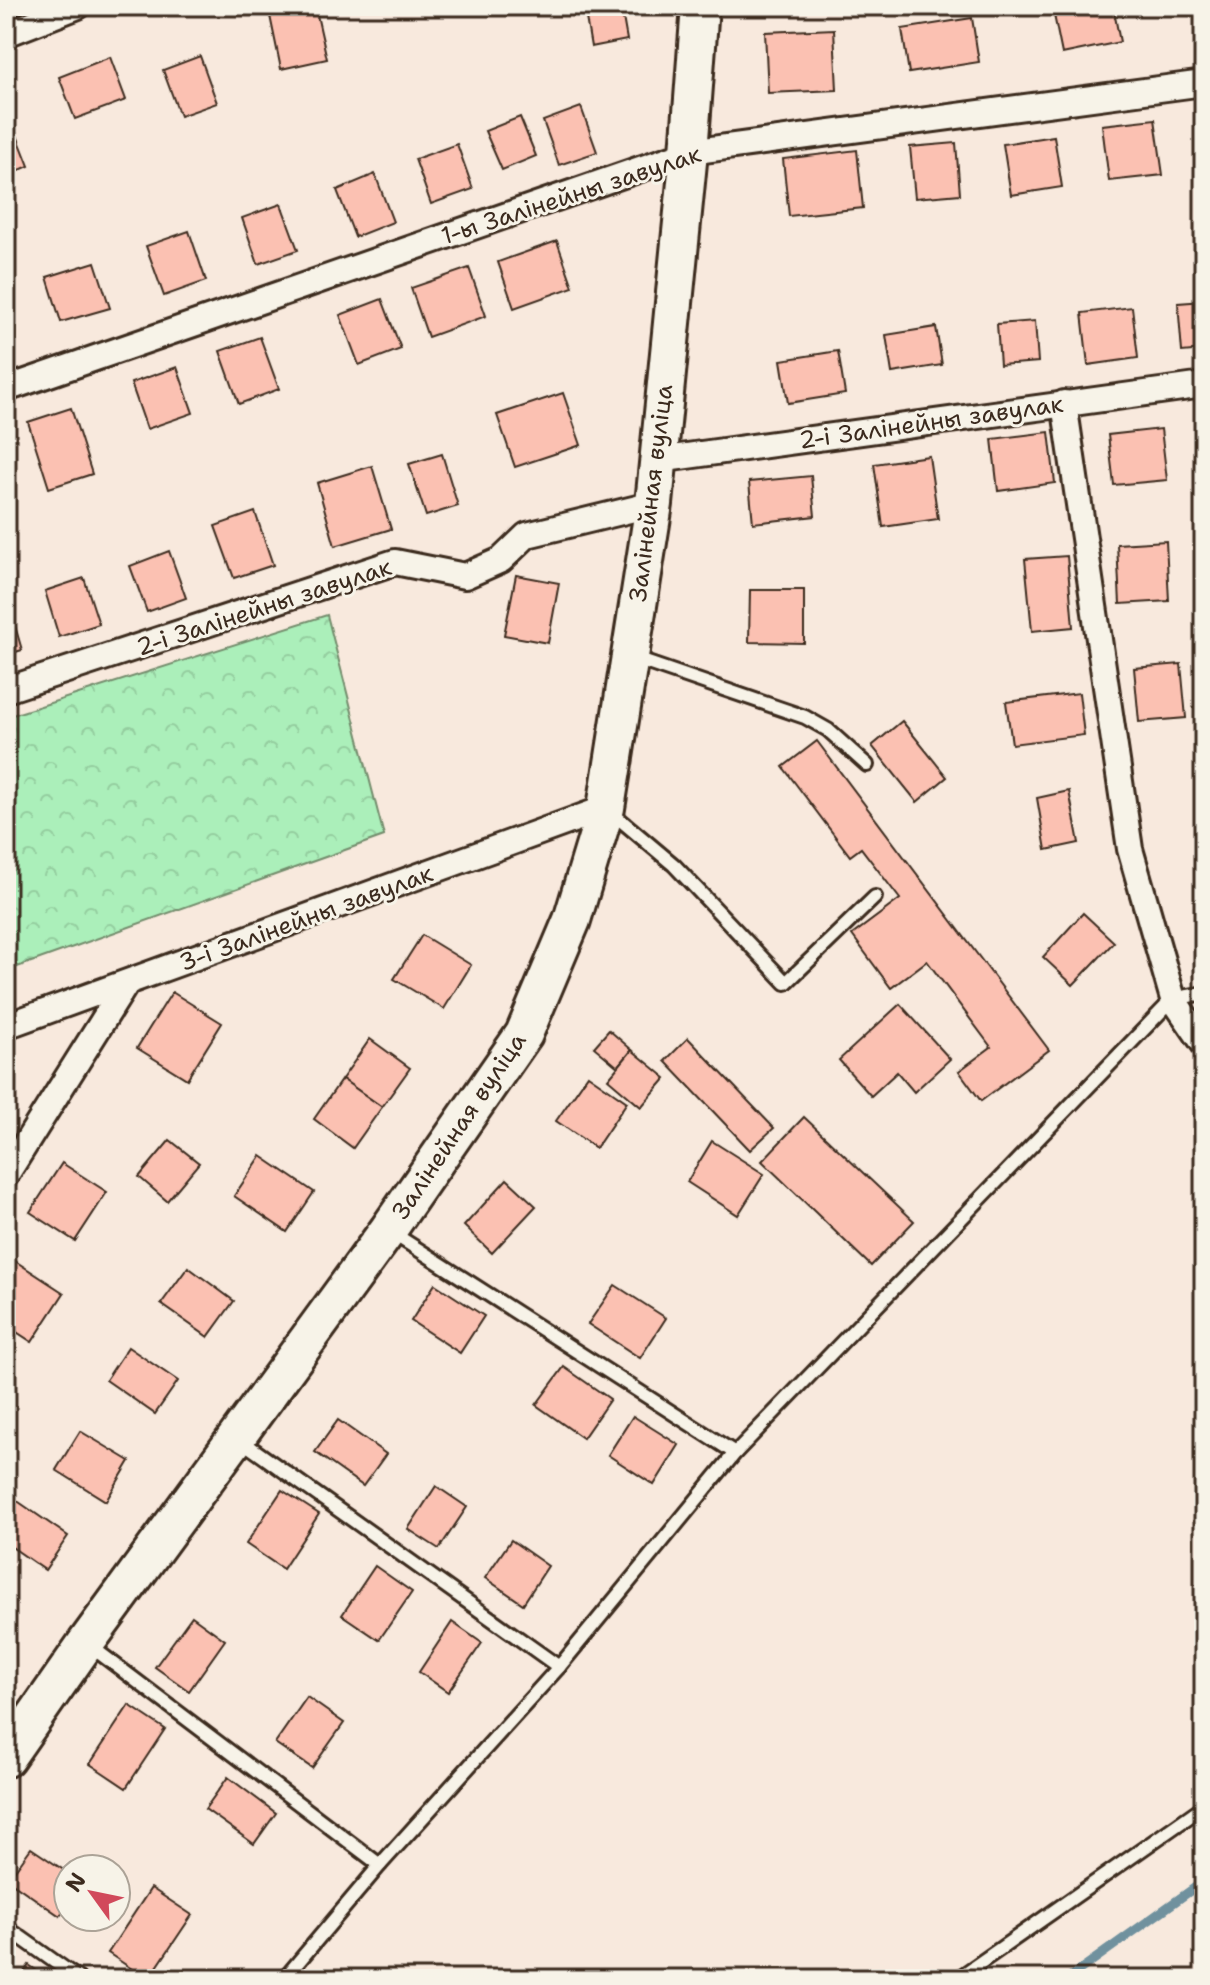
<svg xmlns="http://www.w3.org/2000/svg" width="1210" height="1985" font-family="'Shantell Sans',sans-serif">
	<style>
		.forest { fill: url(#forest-crowns); stroke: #738c6c; stroke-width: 2 }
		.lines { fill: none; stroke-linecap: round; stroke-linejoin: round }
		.stream { stroke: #6f919e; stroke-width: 9 }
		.building { fill: #fbc1b2; stroke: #3b2a1e; stroke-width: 2 }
		.lane-casing { stroke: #3b2a1e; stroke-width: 18 }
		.street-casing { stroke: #3b2a1e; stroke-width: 30 }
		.secondary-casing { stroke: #3b2a1e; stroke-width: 42 }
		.lane { stroke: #f7f3e8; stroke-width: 12 }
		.street { stroke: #f7f3e8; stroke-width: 24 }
		.secondary { stroke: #f7f3e8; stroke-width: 36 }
		.labels { text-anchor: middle; stroke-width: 6; stroke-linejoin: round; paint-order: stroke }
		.street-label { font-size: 24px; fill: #3b2a1e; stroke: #f7f3e8 }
	</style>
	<defs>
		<pattern id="forest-crowns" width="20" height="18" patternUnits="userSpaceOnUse" patternTransform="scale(2)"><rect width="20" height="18" fill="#abefba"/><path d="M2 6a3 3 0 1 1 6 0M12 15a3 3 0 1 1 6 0" fill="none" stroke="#94cd9f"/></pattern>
	</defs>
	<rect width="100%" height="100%" fill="#f8e9dd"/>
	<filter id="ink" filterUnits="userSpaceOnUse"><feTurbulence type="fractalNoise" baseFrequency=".0125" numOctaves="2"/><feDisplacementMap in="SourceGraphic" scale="16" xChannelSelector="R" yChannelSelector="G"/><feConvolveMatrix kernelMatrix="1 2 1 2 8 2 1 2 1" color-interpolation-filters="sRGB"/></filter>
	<g filter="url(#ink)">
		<polygon class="forest" points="327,615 384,836 6,971 6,717"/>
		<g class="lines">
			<polyline class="stream" points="1067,1979 1204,1881"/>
		</g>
		<g class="building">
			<polygon points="268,6 315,6 327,59 281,69"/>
			<polygon points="584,6 621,6 627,40 591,47"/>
			<polygon points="1075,6 1113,6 1120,42 1062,54 1053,10"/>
			<polygon points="972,18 979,62 909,73 902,29"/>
			<polygon points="834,29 837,90 768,93 765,32"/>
			<polygon points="200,56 217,103 180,116 163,70"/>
			<polygon points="110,57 126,100 75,119 59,77"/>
			<polygon points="581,107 597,152 559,165 543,121"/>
			<polygon points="520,117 536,156 502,170 485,131"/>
			<polygon points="1155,119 1163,175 1109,181 1102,125"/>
			<polygon points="11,120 29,166 6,176 6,122"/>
			<polygon points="1054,136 1062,187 1011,195 1003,144"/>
			<polygon points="956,143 960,194 915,198 910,147"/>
			<polygon points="457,144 473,189 431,204 415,159"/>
			<polygon points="857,150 863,208 789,216 783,159"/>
			<polygon points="375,174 393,222 355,237 337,190"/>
			<polygon points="281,204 298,250 258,264 242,218"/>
			<polygon points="189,231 206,281 164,296 146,246"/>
			<polygon points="557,241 573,287 514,308 498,262"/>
			<polygon points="95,262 110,308 61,322 47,277"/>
			<polygon points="469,268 486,316 428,337 411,288"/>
			<polygon points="382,299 401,349 359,365 340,315"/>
			<polygon points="1204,301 1204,350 1182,352 1178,303"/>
			<polygon points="1132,307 1138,358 1088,365 1082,313"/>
			<polygon points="1035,321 1038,362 1000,365 997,324"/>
			<polygon points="936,327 942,365 892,373 886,335"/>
			<polygon points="260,337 279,389 239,404 220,351"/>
			<polygon points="838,351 845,394 788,403 781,360"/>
			<polygon points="177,367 193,413 147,429 131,383"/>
			<polygon points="563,393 581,445 515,467 497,415"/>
			<polygon points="71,408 92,474 49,488 28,422"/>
			<polygon points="1161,429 1167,480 1114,485 1108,435"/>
			<polygon points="1049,432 1055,483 998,491 992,439"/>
			<polygon points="442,454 458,506 426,516 409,464"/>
			<polygon points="929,456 938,519 883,527 874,464"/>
			<polygon points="372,466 391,529 335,546 317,483"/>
			<polygon points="811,476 815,516 753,523 749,482"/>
			<polygon points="255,512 273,565 234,578 215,526"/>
			<polygon points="1166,541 1169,601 1120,604 1117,544"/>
			<polygon points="169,551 186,598 147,612 130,566"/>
			<polygon points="1067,556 1073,627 1032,631 1025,559"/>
			<polygon points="516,575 559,583 548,643 504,635"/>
			<polygon points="84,578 99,624 59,637 45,591"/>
			<polygon points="750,590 804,590 804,643 749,642"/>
			<polygon points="6,595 22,650 6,655"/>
			<polygon points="1181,664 1186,718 1139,722 1134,668"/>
			<polygon points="1079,693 1084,735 1012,744 1006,702"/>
			<polygon points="902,721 947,777 917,802 872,746"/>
			<polygon points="817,741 1049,1050 981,1101 959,1071 991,1047 927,961 891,988 852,935 900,899 861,848 850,856 783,767"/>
			<polygon points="1069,791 1079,843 1046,850 1037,798"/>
			<polygon points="1083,913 1114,942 1073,985 1043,957"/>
			<polygon points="422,935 471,965 444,1009 394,979"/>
			<polygon points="172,992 222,1023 187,1079 137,1048"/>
			<polygon points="900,1004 950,1059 914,1092 897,1072 871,1096 839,1060"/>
			<polygon points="609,1030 632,1050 618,1067 594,1047"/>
			<polygon points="688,1038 774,1128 750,1150 665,1061"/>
			<polygon points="370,1039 410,1068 382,1107 342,1079"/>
			<polygon points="632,1050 666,1078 641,1107 608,1079"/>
			<polygon points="588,1075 627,1102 596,1148 556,1121"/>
			<polygon points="342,1079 382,1107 353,1148 314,1119"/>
			<polygon points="804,1117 914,1221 871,1266 762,1161"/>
			<polygon points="170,1140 199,1163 167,1201 139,1177"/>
			<polygon points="712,1141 764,1174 738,1215 687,1182"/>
			<polygon points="261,1156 314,1192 287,1232 234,1196"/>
			<polygon points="62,1163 107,1192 75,1241 30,1212"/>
			<polygon points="507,1179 536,1206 492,1253 464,1226"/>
			<polygon points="9,1257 64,1293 32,1342 6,1325 6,1262"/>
			<polygon points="188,1267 234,1301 208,1337 161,1304"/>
			<polygon points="435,1284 484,1316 460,1353 411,1321"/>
			<polygon points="615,1285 666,1318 640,1358 588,1324"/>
			<polygon points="128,1347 178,1381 155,1414 106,1380"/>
			<polygon points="564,1367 610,1399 583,1438 536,1405"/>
			<polygon points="633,1416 679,1445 654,1485 608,1455"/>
			<polygon points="338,1420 386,1454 363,1486 315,1452"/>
			<polygon points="80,1431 130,1461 106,1501 56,1470"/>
			<polygon points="436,1486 467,1507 439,1549 408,1529"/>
			<polygon points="282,1490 319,1514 283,1569 246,1544"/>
			<polygon points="16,1500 68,1536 45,1570 6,1543 6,1515"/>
			<polygon points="511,1540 548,1566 523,1604 485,1578"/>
			<polygon points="375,1566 412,1592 379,1640 342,1615"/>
			<polygon points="192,1616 225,1640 189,1691 155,1667"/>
			<polygon points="452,1622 482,1643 448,1692 419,1672"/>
			<polygon points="307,1697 344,1723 312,1768 275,1743"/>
			<polygon points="129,1705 165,1729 126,1788 90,1764"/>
			<polygon points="228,1777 276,1813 254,1844 205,1809"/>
			<polygon points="31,1848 68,1873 68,1904 60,1916 8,1880"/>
			<polygon points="151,1888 192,1915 149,1979 147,1979 108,1953"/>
			<polygon points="29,1965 48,1979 19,1979"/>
		</g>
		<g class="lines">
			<g class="lane-casing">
				<g id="lane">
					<polyline points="633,658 805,717 828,730 867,765"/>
					<polyline points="611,812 674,865 786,983 875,897"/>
					<polyline points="391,1232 735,1453"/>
					<polyline points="239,1439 559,1667"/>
					<polyline points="89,1645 380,1865"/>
					<polyline points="6,1927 79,1979"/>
					<polyline points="284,1979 380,1865 559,1667 735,1453 1173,999 1204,993"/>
					<polyline points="957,1979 1204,1806"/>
				</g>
			</g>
			<g class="street-casing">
				<g id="street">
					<polyline points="6,34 78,6"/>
					<polyline points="6,389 689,152 1204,83"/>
					<polyline points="1064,403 1130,849 1173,999 1204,1044"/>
					<polyline points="658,460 1204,385"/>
					<polyline points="6,690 395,562 465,576 501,560 527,535 654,504"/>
					<polyline points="6,1026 606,808"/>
					<polyline points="6,1175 126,984"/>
				</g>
			</g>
			<g class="secondary-casing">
				<polyline id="secondary" points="6,1758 86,1643 388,1230 524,1034 572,920 606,808 654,504 689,152 700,6"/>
			</g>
			<use href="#lane" class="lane"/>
			<use href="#street" class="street"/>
			<use href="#secondary" class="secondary"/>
		</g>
	</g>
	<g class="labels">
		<g class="street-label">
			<text transform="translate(571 195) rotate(-18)" y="8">1-ы Залінейны завулак</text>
			<text transform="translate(931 422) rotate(-8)" y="8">2-і Залінейны завулак</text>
			<text transform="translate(651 493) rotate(-83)" y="8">Залінейная вуліца</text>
			<text transform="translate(264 607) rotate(-18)" y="8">2-і Залінейны завулак</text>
			<text transform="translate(306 918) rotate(-20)" y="8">3-і Залінейны завулак</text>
			<text transform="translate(459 1126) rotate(-56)" y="8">Залінейная вуліца</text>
		</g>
	</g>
	<rect width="1210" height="1985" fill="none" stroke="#f7f3e8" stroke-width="32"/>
	<rect x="16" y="16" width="1178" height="1953" fill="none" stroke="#3b2a1e" stroke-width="3" filter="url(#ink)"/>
	<g transform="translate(92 1893) rotate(303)"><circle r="38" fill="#f7f3e8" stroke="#aca397" stroke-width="2"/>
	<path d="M0-6L14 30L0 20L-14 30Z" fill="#d1495b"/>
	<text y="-12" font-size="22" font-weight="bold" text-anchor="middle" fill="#3b2a1e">N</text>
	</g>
</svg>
